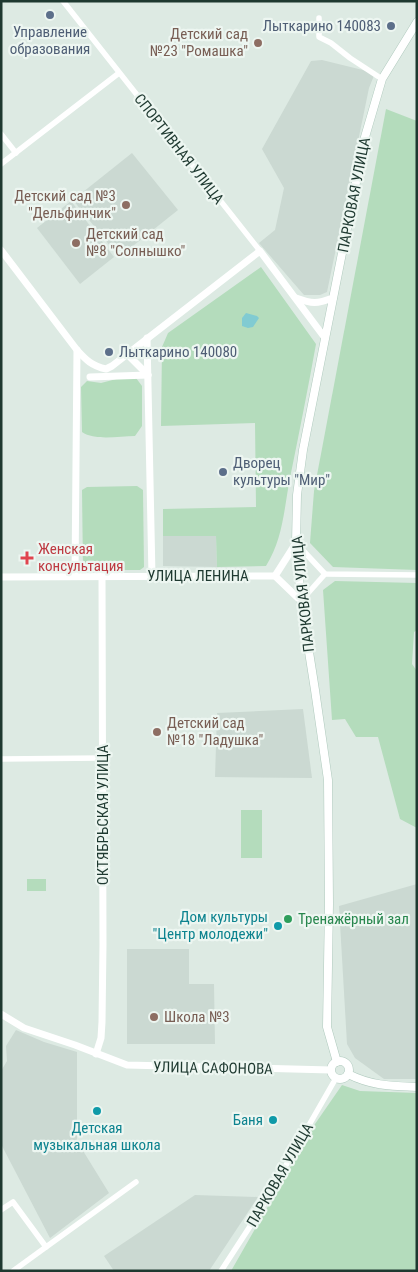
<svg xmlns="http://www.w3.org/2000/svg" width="418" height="1272" font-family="'Roboto Condensed',sans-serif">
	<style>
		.built { fill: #cbd9d2 }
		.green { fill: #b4dcbc }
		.water { fill: #81cbd2 }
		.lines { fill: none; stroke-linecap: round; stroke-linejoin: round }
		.secondary-casing { stroke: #b0cabe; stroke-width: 9 }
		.minor { stroke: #fff; stroke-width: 5.5 }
		.tertiary { stroke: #fff; stroke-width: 7 }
		.secondary { stroke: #fff; stroke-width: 8 }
		.service-dot { fill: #5c6f8a; stroke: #edf6f1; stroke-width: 2 }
		.education-dot { fill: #8d6e63; stroke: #edf6f1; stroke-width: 2 }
		.health-dot { fill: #e0444e; stroke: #edf6f1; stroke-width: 2 }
		.leisure-dot { fill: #2e9e5b; stroke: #edf6f1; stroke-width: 2 }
		.culture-dot { fill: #0f9aa8; stroke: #edf6f1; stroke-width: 2 }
		.labels { text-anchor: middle; stroke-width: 4.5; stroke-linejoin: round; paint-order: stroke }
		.service-label { font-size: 15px; fill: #4e5e75; stroke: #edf6f1; text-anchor: start }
		.education-label { font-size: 15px; fill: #785e54; stroke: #edf6f1; text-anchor: start }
		.street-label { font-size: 15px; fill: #1e3930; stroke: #edf6f1 }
		.health-label { font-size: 15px; fill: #be3a42; stroke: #edf6f1; text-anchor: start }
		.culture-label { font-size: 15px; fill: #0d838f; stroke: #edf6f1; text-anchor: end }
		.leisure-label { font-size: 15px; fill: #27864d; stroke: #edf6f1; text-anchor: start }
	</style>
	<rect width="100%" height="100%" fill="#ddeae3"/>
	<g class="built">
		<polygon points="322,60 375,73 369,88 327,292 320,295 304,295 259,243 275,230 284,188 262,149 311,61"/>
		<polygon points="132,153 178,210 119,257 73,200"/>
		<polygon points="71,201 114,257 80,284 37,228"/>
		<polygon points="163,536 216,536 217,567 163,566"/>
		<polygon points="303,709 312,778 215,777 217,713"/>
		<polygon points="417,884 417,1079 384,1079 355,1058 347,1044 339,906"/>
		<polygon points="127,949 189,949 189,984 214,984 215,1044 127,1044"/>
		<polygon points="16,1030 44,1042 77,1052 77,1141 109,1193 50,1238 1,1144 1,1071 7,1061 6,1046"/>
		<polygon points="195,1195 258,1197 209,1271 114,1271 104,1256"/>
	</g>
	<g class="green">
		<polygon points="386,109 417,121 417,570 333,567 310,543 314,491"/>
		<path d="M261 267 316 344C308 389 299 433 290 478 284 509 283 539 266 566L217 567 216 536H163V509L256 507 255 423 161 426 162 347 168 333Z"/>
		<path d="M128 376 136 378 142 386V426L135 436C119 436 95 441 82 432L81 387 87 381 101 383Z"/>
		<polygon points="137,486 143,490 144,567 140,570 85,570 83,569 82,490 87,487"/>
		<polygon points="335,581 417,583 417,630 414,632 412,664 417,671 417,828 400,819 378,737 356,737 345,719 332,720 323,590"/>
		<rect x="241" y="810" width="21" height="48"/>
		<rect x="27" y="879" width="19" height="12"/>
		<polygon points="342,1085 360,1091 417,1093 417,1271 231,1271 315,1124"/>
	</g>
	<polygon class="water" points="246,313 257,316 259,318 253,327 248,328 242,326 242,318"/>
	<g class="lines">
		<g class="secondary-casing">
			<g id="secondary">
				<circle cx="340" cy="1070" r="9"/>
				<polyline points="337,1062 327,1027 329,904 328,780 315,690 301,601 296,543 297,495 303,450 365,137 382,79 417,22"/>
				<path d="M348 1074C372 1086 391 1086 417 1087"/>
			</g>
		</g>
		<g class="minor">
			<polyline points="63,1 260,251"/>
			<polyline points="319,18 319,37 331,43 350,58 382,79"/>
			<polyline points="1,134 16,153"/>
			<polyline points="1,164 119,73"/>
			<polyline points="296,543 325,574 417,575"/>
			<polyline points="301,601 325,574"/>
			<polyline points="1,759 102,758"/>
			<polyline points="1,1210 13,1202 46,1247 136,1182"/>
			<polyline points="13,1271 46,1247"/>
			<polyline points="221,1271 258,1214 336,1078"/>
		</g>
		<g class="tertiary">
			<path d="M1 250 77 350C86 360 92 366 106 369L112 366 260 251 325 338"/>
			<path d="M296 298C312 304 317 304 333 298"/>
			<polyline points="147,338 152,576"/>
			<polyline points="127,354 148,375"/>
			<polyline points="90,377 148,375"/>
			<polyline points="75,576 77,350"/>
			<polyline points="275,576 296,543"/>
			<polyline points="1,577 275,576 301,601"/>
			<polyline points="1,1014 24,1028 75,1045 127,1065 331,1070"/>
			<polyline points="96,1054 101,1038 102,1022 103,944 102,576"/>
		</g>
		<use href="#secondary" class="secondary"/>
	</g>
	<g class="service-dot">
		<circle cx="50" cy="15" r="5"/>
		<circle cx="391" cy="26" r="5"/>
		<circle cx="109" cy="352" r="5"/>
		<circle cx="223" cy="472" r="5"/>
	</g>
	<g class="education-dot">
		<circle cx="258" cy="43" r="5"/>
		<circle cx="126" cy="205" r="5"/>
		<circle cx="76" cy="243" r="5"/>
		<circle cx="157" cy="732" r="5"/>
		<circle cx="154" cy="1017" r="5"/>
	</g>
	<path class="health-dot" d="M24.5 550.5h5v5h5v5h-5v5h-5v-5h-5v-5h5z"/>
	<circle class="leisure-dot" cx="288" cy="919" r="5"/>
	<g class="culture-dot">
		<circle cx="278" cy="926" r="5"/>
		<circle cx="97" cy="1111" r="5"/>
		<circle cx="273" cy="1120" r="5"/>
	</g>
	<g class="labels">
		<g class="service-label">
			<text x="381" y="31" text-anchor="end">Лыткарино 140083</text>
			<text x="50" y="37" text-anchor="middle">Управление<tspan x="50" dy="17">образования</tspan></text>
			<text x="119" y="357">Лыткарино 140080</text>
			<text x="233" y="468">Дворец<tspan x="233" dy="17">культуры "Мир"</tspan></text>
		</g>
		<g class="education-label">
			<text x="248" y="39" text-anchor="end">Детский сад<tspan x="248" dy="17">№23 "Ромашка"</tspan></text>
			<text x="116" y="201" text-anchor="end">Детский сад №3<tspan x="116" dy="17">"Дельфинчик"</tspan></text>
			<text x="86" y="239">Детский сад<tspan x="86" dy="17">№8 "Солнышко"</tspan></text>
			<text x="167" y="728">Детский сад<tspan x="167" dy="17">№18 "Ладушка"</tspan></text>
			<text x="164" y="1022">Школа №3</text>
		</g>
		<g class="street-label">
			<text transform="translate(179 149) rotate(52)" y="5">СПОРТИВНАЯ УЛИЦА</text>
			<text transform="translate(354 195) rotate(-79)" y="5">ПАРКОВАЯ УЛИЦА</text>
			<text x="198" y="581">УЛИЦА ЛЕНИНА</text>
			<text transform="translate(303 594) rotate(-96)" y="5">ПАРКОВАЯ УЛИЦА</text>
			<text transform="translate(103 815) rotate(-90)" y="5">ОКТЯБРЬСКАЯ УЛИЦА</text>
			<text transform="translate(213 1068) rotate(1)" y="5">УЛИЦА САФОНОВА</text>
			<text transform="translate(280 1175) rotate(-60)" y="5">ПАРКОВАЯ УЛИЦА</text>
		</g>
		<g class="health-label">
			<text x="38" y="554">Женская<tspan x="38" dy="17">консультация</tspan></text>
		</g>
		<g class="culture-label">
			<text x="268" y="922">Дом культуры<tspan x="268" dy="17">"Центр молодежи"</tspan></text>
			<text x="263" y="1125">Баня</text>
			<text x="97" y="1133" text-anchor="middle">Детская<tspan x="97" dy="17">музыкальная школа</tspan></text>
		</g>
		<g class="leisure-label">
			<text x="298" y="924">Тренажёрный зал</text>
		</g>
	</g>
	<rect width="418" height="1272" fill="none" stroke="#1e3930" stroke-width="5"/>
</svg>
